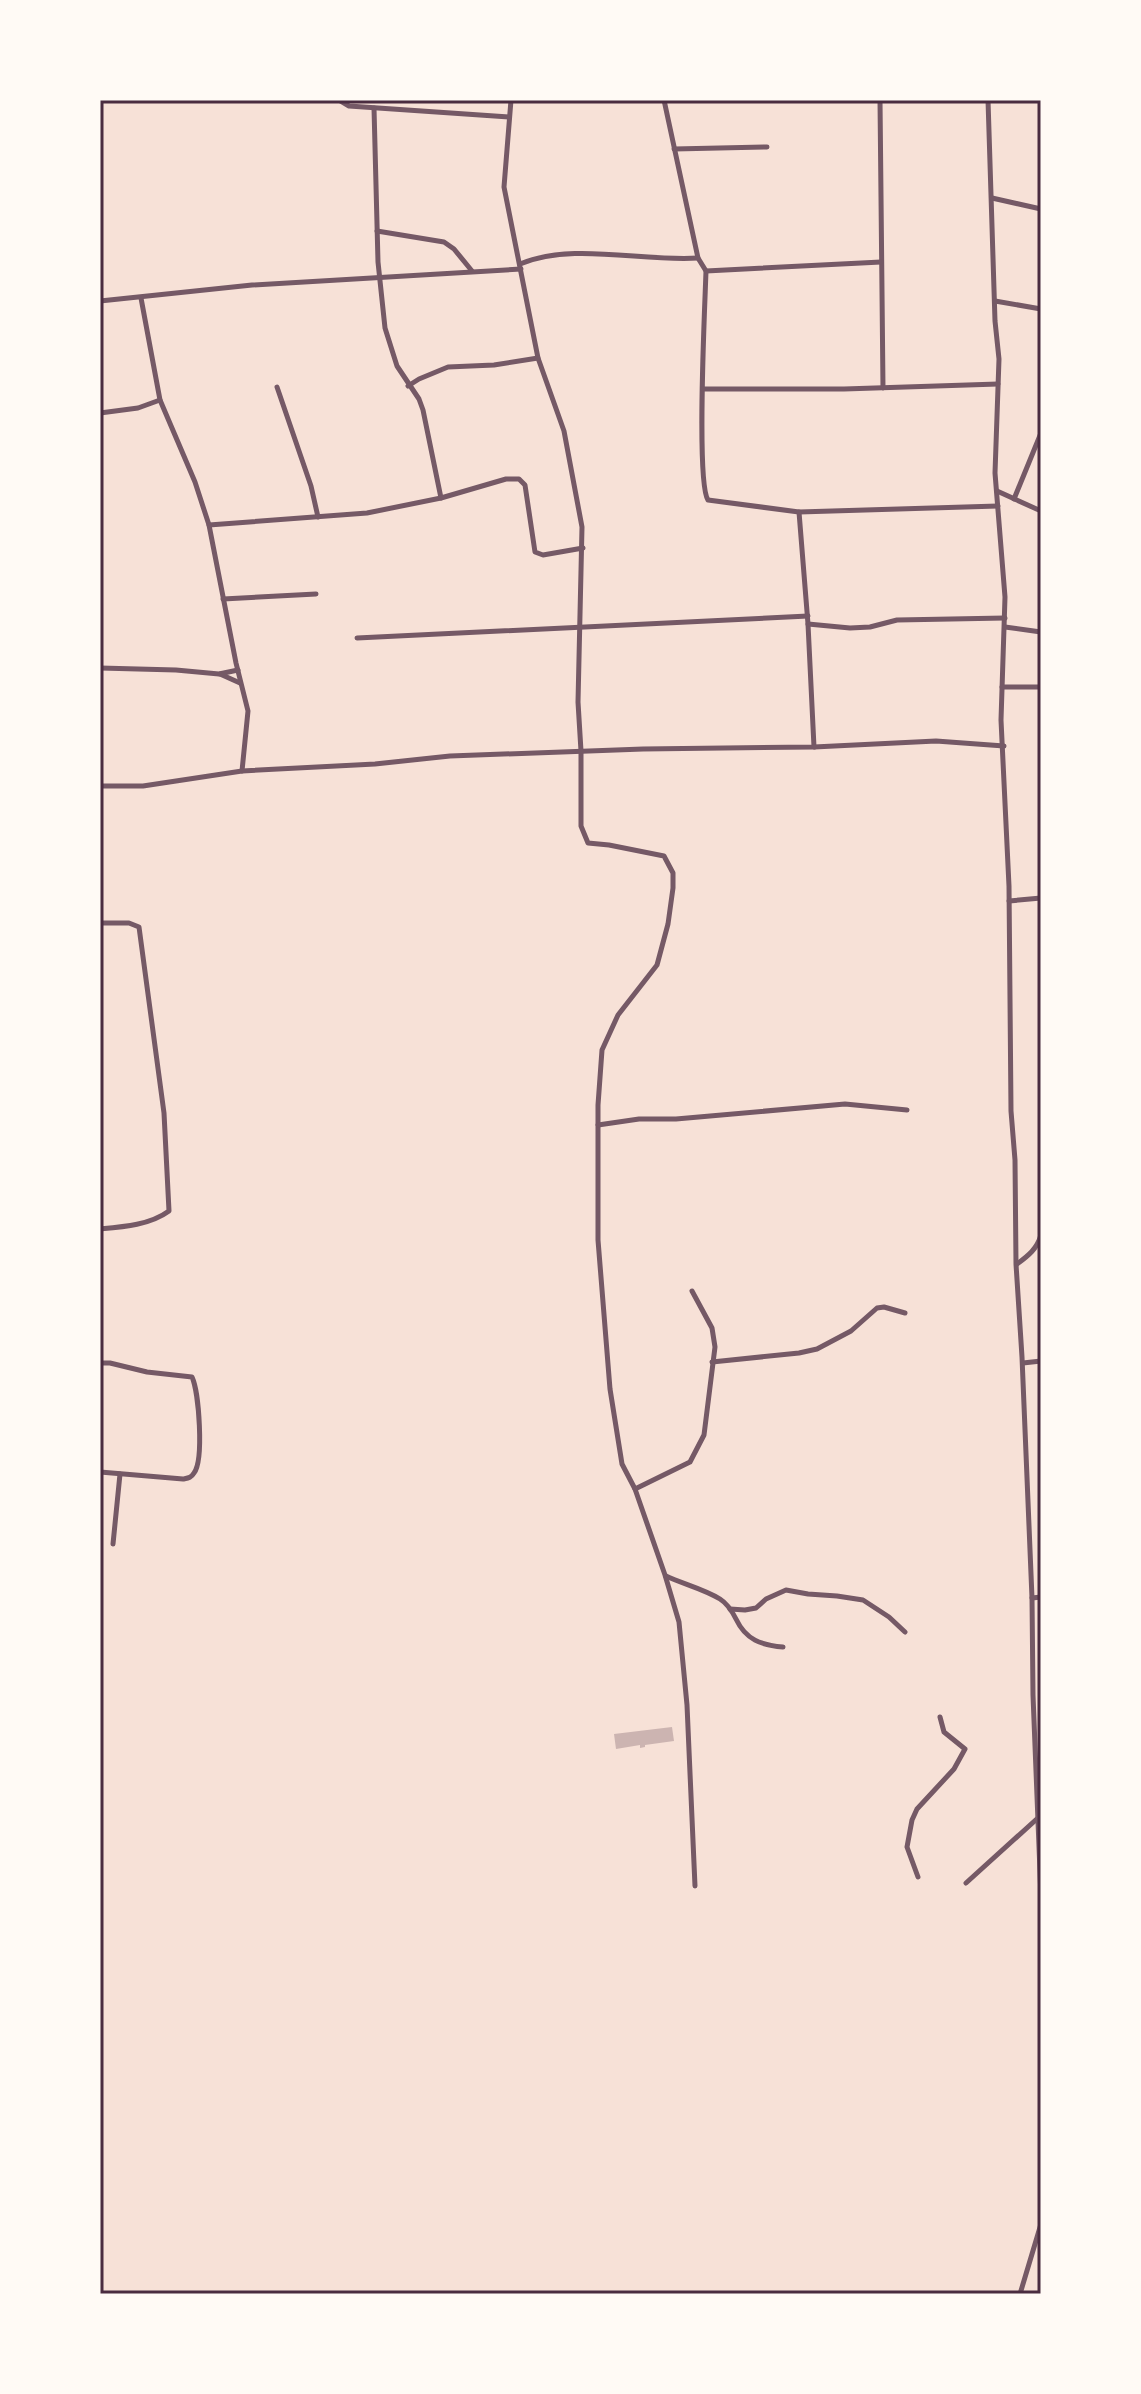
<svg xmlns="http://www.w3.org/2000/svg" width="1141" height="2394" font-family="'Public Sans',sans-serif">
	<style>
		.building { fill: #ccb4b1 }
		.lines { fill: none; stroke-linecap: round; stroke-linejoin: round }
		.minor { stroke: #755966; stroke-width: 5 }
		.neatline { fill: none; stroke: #4a2c40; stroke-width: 3 }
	</style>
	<rect width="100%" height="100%" fill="#f7e1d7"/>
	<polygon class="building" points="672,1727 674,1741 645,1745 645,1747 640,1748 640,1745 616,1749 614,1734"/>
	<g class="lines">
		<g class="minor">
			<polyline points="339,100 349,106 509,117"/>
			<polyline points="511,100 504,187 538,358 564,431 582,527 578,702 581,751 581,826 588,843 609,845 664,856 673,873 673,888 668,924 657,965 618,1015 602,1050 598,1105 598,1240 610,1389 622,1464 635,1489 665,1575 679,1622 687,1705 695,1886"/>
			<path d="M664 100 698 258 706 271C705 304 696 482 708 500L799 512 998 506"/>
			<polyline points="880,100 883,388"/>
			<polyline points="988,100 995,321 999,359 995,473 1005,597 1001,720 1009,886 1011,1111 1015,1160 1016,1264 1022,1357 1032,1598 1033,1695 1041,1897"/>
			<polyline points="374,108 378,262 385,328 397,366 419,399 423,410 441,498"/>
			<polyline points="674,149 767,147"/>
			<polyline points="992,198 1041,209"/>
			<polyline points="377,231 444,242 454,249 472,271"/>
			<path d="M520 264C573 242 642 262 698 258"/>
			<polyline points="706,271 881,262"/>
			<polyline points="141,298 160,400 195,482 209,525 236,663 248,711 242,771"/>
			<polyline points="100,301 252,285 521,269"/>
			<polyline points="995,301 1041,309"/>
			<polyline points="408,386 419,379 448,367 494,365 538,358"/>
			<polyline points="277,387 311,486 318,517"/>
			<polyline points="703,389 844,389 998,384"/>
			<polyline points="100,413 138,408 160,400"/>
			<polyline points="997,491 1041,511"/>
			<polyline points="1014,499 1041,433"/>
			<polyline points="799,512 808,624 814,747"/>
			<polyline points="209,525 367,513 441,498 506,479 519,479 525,485 535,552 543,555 583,548"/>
			<polyline points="223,599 316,594"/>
			<polyline points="808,624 850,628 870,627 897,620 1005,618"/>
			<polyline points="1005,627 1041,632"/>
			<polyline points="357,638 808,616"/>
			<polyline points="100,668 176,670 219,674 238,670"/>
			<polyline points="220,674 240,683"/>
			<polyline points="1002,687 1041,687"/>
			<polyline points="100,786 143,786 242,771 375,764 450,756 643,749 814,747 936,741 1004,746"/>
			<polyline points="1009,901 1041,898"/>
			<path d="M100 923H129L139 927 164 1113 169 1211C150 1225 123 1227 100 1229"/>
			<polyline points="598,1125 639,1119 676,1119 845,1104 907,1110"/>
			<path d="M1017 1264C1028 1256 1037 1249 1041 1235"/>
			<polyline points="712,1362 799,1353 817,1349 851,1331 877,1308 884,1307 905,1313"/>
			<path d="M100 1363H110L147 1372 192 1377C199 1392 204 1460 194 1473 191 1478 188 1478 183 1479L100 1472"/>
			<polyline points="1023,1363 1041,1361"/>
			<polyline points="635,1489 690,1462 704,1435 715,1347 712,1328 692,1291"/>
			<polyline points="113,1544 120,1474"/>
			<path d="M666 1576C683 1584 704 1589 720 1599 728 1604 732 1611 736 1619 746 1640 761 1645 783 1647"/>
			<polyline points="1032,1598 1041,1597"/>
			<polyline points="730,1609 745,1610 756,1608 766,1599 786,1590 808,1594 837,1596 863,1600 889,1617 905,1632"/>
			<polyline points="918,1877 907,1847 912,1820 917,1809 954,1769 965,1749 944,1732 940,1717"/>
			<polyline points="966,1883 1039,1817"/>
			<polyline points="1020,2294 1041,2224"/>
		</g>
	</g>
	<rect width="1141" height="2394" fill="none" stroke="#fffaf5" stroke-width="204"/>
	<rect x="102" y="102" width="937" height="2190" class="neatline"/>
</svg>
